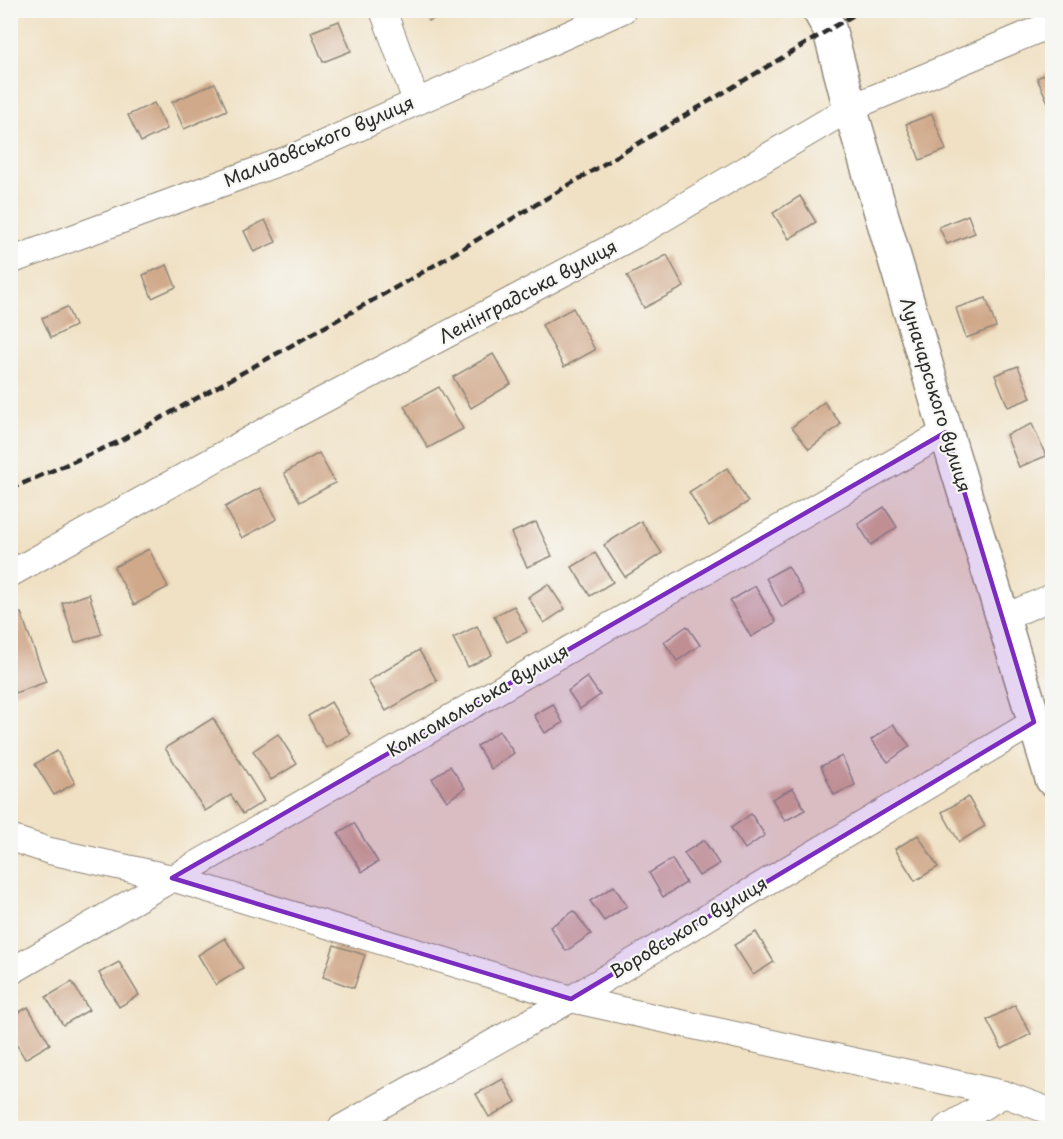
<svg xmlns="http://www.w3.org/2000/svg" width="1063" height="1139" font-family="'Playpen Sans',sans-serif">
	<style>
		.building { fill: #d0a88a }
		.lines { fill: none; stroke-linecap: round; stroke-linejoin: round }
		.minor-casing { stroke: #8e8678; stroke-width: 28 }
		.secondary-casing { stroke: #8e8678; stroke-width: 36 }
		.minor { stroke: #fff; stroke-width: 26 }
		.secondary { stroke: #fff; stroke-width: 33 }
		.rail { stroke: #2b2b2b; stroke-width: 4.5; stroke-dasharray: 9 4.5; stroke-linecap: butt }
		.marked { fill: #7b2cbf; fill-opacity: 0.2; stroke: #7b2cbf; stroke-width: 4.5; stroke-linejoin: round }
		.labels { text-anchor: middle; stroke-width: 4.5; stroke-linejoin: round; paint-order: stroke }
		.street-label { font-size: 18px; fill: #2b2b2b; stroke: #f6f6f2 }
	</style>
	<rect width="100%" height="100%" fill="#f6f6f2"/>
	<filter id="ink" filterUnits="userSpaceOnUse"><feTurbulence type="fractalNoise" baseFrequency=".0167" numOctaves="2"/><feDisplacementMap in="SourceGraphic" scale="12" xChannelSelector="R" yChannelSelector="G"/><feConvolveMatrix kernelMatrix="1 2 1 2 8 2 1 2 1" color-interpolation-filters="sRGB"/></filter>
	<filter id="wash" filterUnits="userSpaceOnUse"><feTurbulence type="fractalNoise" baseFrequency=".008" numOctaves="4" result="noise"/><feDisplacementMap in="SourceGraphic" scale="24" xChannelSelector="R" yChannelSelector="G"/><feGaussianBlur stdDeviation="1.35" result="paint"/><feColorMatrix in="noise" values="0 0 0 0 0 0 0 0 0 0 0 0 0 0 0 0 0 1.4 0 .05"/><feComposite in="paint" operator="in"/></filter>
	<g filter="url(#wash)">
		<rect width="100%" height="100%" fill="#f0e1c4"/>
		<g id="blocks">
			<g class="building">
				<polygon points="424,10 456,10 456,11 428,21"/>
				<polygon points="339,21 351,51 323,62 311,32"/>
				<polygon points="1052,71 1052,111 1037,78"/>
				<polygon points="215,83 227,110 184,129 172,102"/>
				<polygon points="154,103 167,129 141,142 128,115"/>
				<polygon points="932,114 946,150 920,160 906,124"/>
				<polygon points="800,196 816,222 789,239 773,213"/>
				<polygon points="968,215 975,233 947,244 939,227"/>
				<polygon points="265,220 276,242 254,252 244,231"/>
				<polygon points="667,255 684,287 644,308 627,276"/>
				<polygon points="167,265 176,287 152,298 143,275"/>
				<polygon points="986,298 996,327 966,338 956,308"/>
				<polygon points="67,307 75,326 51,338 42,318"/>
				<polygon points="573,308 595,350 564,367 542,325"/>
				<polygon points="493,354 511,384 471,408 453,377"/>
				<polygon points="1018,366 1031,398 1008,407 995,375"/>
				<polygon points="439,387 463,429 428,448 404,406"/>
				<polygon points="824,402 841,424 809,449 792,427"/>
				<polygon points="1032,424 1046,456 1019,467 1006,435"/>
				<polygon points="319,453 335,483 300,502 284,473"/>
				<polygon points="727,468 748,502 709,526 689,492"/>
				<polygon points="260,488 277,519 242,538 225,507"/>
				<polygon points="884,507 897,527 871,545 858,524"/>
				<polygon points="641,521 662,553 625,577 604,545"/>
				<polygon points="536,522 552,556 527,567 511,533"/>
				<polygon points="149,549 168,587 134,605 114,567"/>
				<polygon points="595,553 613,582 590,596 572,567"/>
				<polygon points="788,566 804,594 782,607 766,578"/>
				<polygon points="548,584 565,609 544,623 528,597"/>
				<polygon points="755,586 776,622 751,637 730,601"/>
				<polygon points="89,594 102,634 75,643 62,603"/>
				<polygon points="514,606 527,632 507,642 494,616"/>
				<polygon points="21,613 46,682 15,693 10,680 10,617"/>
				<polygon points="477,626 492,655 468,667 453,638"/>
				<polygon points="687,626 700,645 677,661 664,642"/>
				<polygon points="419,650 437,681 386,711 368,681"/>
				<polygon points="587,677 600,695 580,709 568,691"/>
				<polygon points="331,702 350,734 326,748 308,716"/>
				<polygon points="553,704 563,723 545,733 534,715"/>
				<polygon points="213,718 264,801 243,814 231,795 205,811 165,748"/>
				<polygon points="893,724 910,746 888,762 871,740"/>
				<polygon points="499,731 514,753 491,769 477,746"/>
				<polygon points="278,734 297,764 271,780 253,751"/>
				<polygon points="57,751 75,783 54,795 35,764"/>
				<polygon points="842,756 855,785 834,795 821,766"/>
				<polygon points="450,766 465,788 447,801 432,779"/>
				<polygon points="793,788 805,810 785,821 772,799"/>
				<polygon points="968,797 985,826 959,842 942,812"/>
				<polygon points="751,814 765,835 745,849 731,828"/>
				<polygon points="354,823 378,862 362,872 338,833"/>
				<polygon points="918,835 938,867 915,881 895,849"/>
				<polygon points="704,840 719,864 699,876 684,853"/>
				<polygon points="672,859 686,883 663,897 649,873"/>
				<polygon points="614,886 627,906 604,921 590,901"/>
				<polygon points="574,911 591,934 566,951 550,927"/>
				<polygon points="756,932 774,962 753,975 734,945"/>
				<polygon points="225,938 243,968 216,985 198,955"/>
				<polygon points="334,945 365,955 354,988 323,977"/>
				<polygon points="119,962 139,995 119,1007 99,973"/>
				<polygon points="72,982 89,1010 63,1025 46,997"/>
				<polygon points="1015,1005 1031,1034 1002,1049 987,1020"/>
				<polygon points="28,1007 50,1044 25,1059 10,1033 10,1017"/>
				<polygon points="503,1079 516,1102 489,1117 476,1094"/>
			</g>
		</g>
	</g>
	<g filter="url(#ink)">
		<use href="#blocks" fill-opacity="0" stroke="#8e8678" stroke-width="1.5"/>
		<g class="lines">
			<g class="minor-casing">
				<g id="minor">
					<polyline points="383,10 416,101"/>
					<polyline points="10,261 291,158 623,10"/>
					<polyline points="10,574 272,427 635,235 850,108 1052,24"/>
					<polyline points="1003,618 1052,597"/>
					<polyline points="10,838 50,851 172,878 571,999 1004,1094 1052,1112"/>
					<polyline points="10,972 946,432"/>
					<polyline points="341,1128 571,999 1034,722"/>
					<polyline points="946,1128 1004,1094"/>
				</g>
			</g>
			<g class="secondary-casing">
				<polyline id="secondary" points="819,10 829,28 850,108 946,432 1052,779"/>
			</g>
			<use href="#minor" class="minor"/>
			<use href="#secondary" class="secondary"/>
			<polyline class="rail" points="10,489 118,442 418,275 862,10"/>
		</g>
	</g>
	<path class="marked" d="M946 432 1034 722 571 999 172 878Z"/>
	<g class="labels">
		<g class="street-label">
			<text transform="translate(319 142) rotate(-23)" y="6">Малидовського вулиця</text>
			<text transform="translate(528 292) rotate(-28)" y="6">Ленінградська вулиця</text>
			<text transform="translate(935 395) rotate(73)" y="6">Луначарського вулиця</text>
			<text transform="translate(478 701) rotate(-30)" y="6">Комсомольська вулиця</text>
			<text transform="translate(689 928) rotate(-31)" y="6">Воровського вулиця</text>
		</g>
	</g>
	<rect width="1063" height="1139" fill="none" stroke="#f6f6f2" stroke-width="36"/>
</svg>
